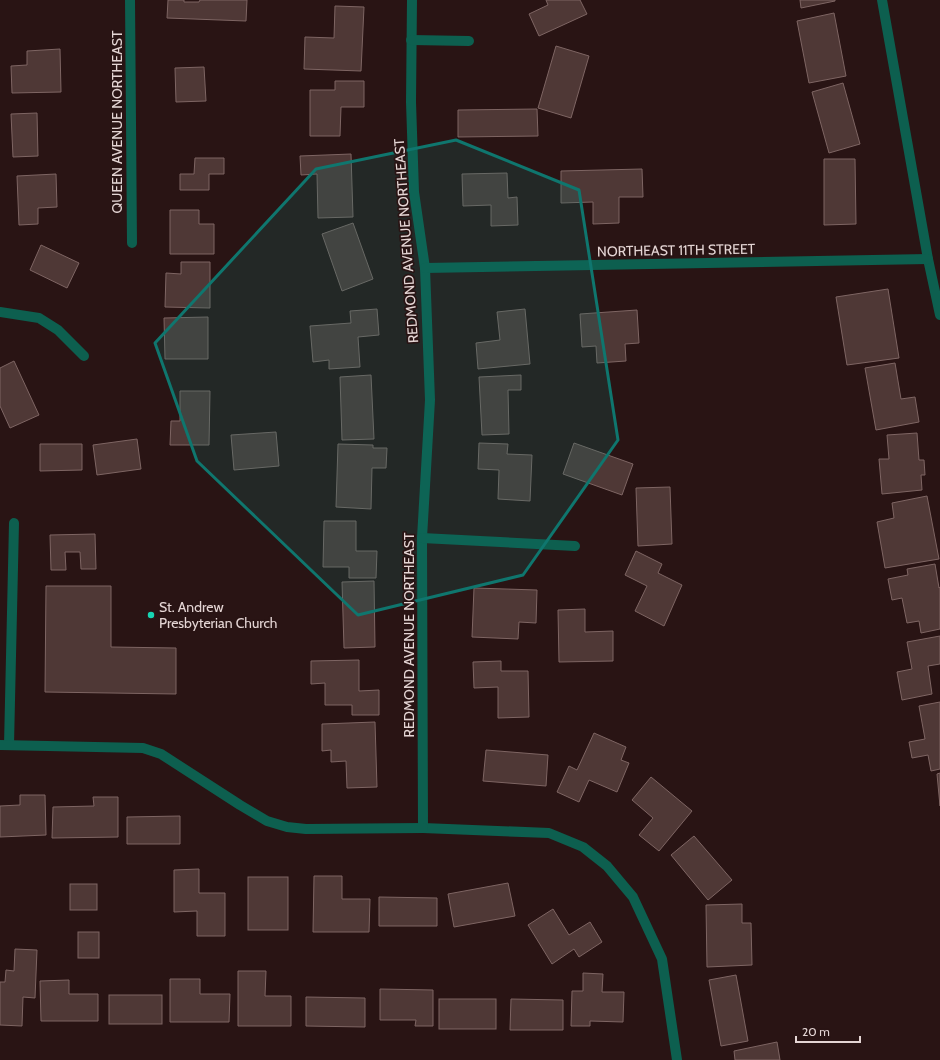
<svg xmlns="http://www.w3.org/2000/svg" width="940" height="1060" font-family="Cabin,sans-serif">
	<style>
		.building { fill: #4f3836; stroke: #7e6563 }
		.lines { fill: none; stroke-linecap: round; stroke-linejoin: round }
		.lane { stroke: #0d5f4f; stroke-width: 10 }
		.street { stroke: #0d5f4f; stroke-width: 10 }
		.marked { fill: #0f766e; fill-opacity: 0.2; stroke: #0f766e; stroke-width: 3; stroke-linejoin: round }
		.poi-dot { fill: #17d5b3; stroke: #291414; stroke-width: 1.5 }
		.labels { text-anchor: middle; stroke-width: 3.5; stroke-linejoin: round; paint-order: stroke }
		.street-label { font-size: 14px; fill: #e4d5d4; stroke: #291414 }
		.poi-label { font-size: 14px; fill: #e4d5d4; stroke: #291414; text-anchor: start }
	</style>
	<rect width="100%" height="100%" fill="#291414"/>
	<g class="building">
		<polygon points="168,0 184,0 184,2 199,2 200,0 247,0 246,21 167,18"/>
		<polygon points="546,0 580,0 587,14 539,36 529,14 548,5"/>
		<polygon points="800,0 835,0 835,1 801,8"/>
		<polygon points="335,6 364,7 361,71 304,69 305,37 334,38"/>
		<polygon points="834,13 846,76 809,83 797,21"/>
		<polygon points="556,46 589,56 571,118 538,108"/>
		<polygon points="60,49 61,92 12,93 11,66 27,65 27,51"/>
		<polygon points="204,67 206,101 176,102 175,68"/>
		<polygon points="335,81 364,81 364,107 341,107 340,136 310,136 310,90 335,90"/>
		<polygon points="843,83 860,144 829,153 812,92"/>
		<polygon points="537,109 538,136 458,137 458,110"/>
		<polygon points="37,113 38,156 13,157 11,114"/>
		<polygon points="351,154 353,217 318,218 317,174 301,175 300,156"/>
		<polygon points="195,158 224,158 224,174 209,174 209,190 180,190 180,174 194,174"/>
		<polygon points="824,159 855,159 856,224 824,225"/>
		<polygon points="642,169 643,197 619,197 619,223 593,224 593,202 561,203 561,171"/>
		<polygon points="507,173 508,198 517,197 518,225 491,226 491,205 463,206 462,174"/>
		<polygon points="56,174 57,207 38,208 38,224 19,225 17,176"/>
		<polygon points="170,210 199,210 199,224 214,224 214,254 170,254"/>
		<polygon points="353,223 373,279 342,291 322,234"/>
		<polygon points="41,245 79,263 67,288 30,270"/>
		<polygon points="181,262 210,262 210,308 165,307 166,273 181,274"/>
		<polygon points="888,289 899,358 847,365 836,297"/>
		<polygon points="377,309 379,335 358,337 360,367 329,369 329,360 313,362 310,326 351,323 350,311"/>
		<polygon points="525,309 530,364 478,369 476,343 500,340 497,312"/>
		<polygon points="637,310 639,343 625,344 626,361 597,363 596,346 582,347 580,314"/>
		<polygon points="208,317 208,359 165,359 164,318"/>
		<polygon points="14,361 39,415 10,428 0,406 0,368"/>
		<polygon points="895,363 901,399 915,397 919,422 876,430 865,368"/>
		<polygon points="371,375 374,439 342,440 340,377"/>
		<polygon points="521,375 521,390 508,390 509,434 482,435 479,377"/>
		<polygon points="180,391 210,391 209,445 170,445 171,421 180,421"/>
		<polygon points="276,432 279,466 234,470 231,435"/>
		<polygon points="917,433 919,460 924,460 925,475 921,475 922,490 882,494 879,459 889,459 887,435"/>
		<polygon points="137,439 141,469 97,475 93,445"/>
		<polygon points="479,443 508,444 507,454 532,455 530,501 498,499 499,470 478,469"/>
		<polygon points="574,443 633,464 622,495 563,474"/>
		<polygon points="40,444 82,444 82,470 40,471"/>
		<polygon points="338,444 373,445 373,448 387,448 386,468 372,468 371,509 336,507"/>
		<polygon points="670,487 672,544 638,546 636,488"/>
		<polygon points="927,496 939,559 885,568 877,522 894,518 892,503"/>
		<polygon points="324,521 356,521 356,551 377,551 376,578 349,578 349,567 323,567"/>
		<polygon points="95,534 96,569 81,569 80,552 65,552 66,570 51,570 50,535"/>
		<polygon points="636,551 662,564 658,573 682,585 664,626 635,611 647,586 625,575"/>
		<polygon points="935,564 939,588 940,587 940,629 921,633 919,621 907,623 902,598 892,600 888,579 908,575 907,569"/>
		<polygon points="374,581 375,647 344,648 342,582"/>
		<polygon points="46,586 111,586 111,647 176,648 176,694 45,692"/>
		<polygon points="474,588 537,590 536,623 519,622 518,639 472,637"/>
		<polygon points="585,609 585,632 613,631 613,661 559,662 558,610"/>
		<polygon points="940,636 940,664 928,666 932,694 902,700 897,672 912,669 907,642"/>
		<polygon points="359,660 359,691 379,690 379,715 352,715 352,705 325,705 325,683 311,684 311,661"/>
		<polygon points="501,661 501,671 528,671 529,717 498,718 498,687 474,688 473,662"/>
		<polygon points="940,702 940,769 931,771 928,755 912,758 909,742 925,739 919,706"/>
		<polygon points="375,722 377,787 347,788 346,761 331,762 331,750 322,751 322,724"/>
		<polygon points="594,733 626,747 621,760 629,763 617,792 589,780 579,802 557,792 569,766 577,770"/>
		<polygon points="486,750 548,755 546,786 483,781"/>
		<polygon points="940,773 940,806 937,774"/>
		<polygon points="651,777 692,811 659,851 639,835 653,818 632,800"/>
		<polygon points="20,795 45,795 46,835 0,837 0,806 20,805"/>
		<polygon points="93,797 118,797 118,837 52,838 53,807 94,806"/>
		<polygon points="180,816 180,844 127,844 127,817"/>
		<polygon points="694,836 732,880 708,900 671,855"/>
		<polygon points="199,869 199,893 225,893 225,936 197,936 197,911 174,912 174,870"/>
		<polygon points="314,876 342,876 342,899 370,899 369,932 313,932"/>
		<rect x="248" y="877" width="40" height="53"/>
		<polygon points="508,883 515,916 454,927 448,894"/>
		<rect x="70" y="884" width="27" height="26"/>
		<polygon points="379,897 437,898 437,926 379,926"/>
		<polygon points="742,904 742,923 751,923 752,965 707,967 706,905"/>
		<polygon points="553,909 569,935 590,922 602,942 579,957 574,949 552,964 528,925"/>
		<rect x="78" y="932" width="21" height="26"/>
		<polygon points="15,949 37,950 35,998 23,997 22,1026 0,1025 0,982 5,982 6,970 14,971"/>
		<polygon points="238,971 266,971 265,996 291,996 291,1026 238,1026"/>
		<polygon points="583,973 603,974 602,992 624,992 623,1022 590,1021 590,1026 571,1026 572,991 583,991"/>
		<polygon points="736,975 748,1041 721,1046 709,980"/>
		<polygon points="170,979 200,979 200,994 230,994 229,1022 170,1022"/>
		<polygon points="69,980 69,994 98,994 98,1021 41,1021 40,981"/>
		<polygon points="380,989 433,990 433,1026 415,1026 416,1020 380,1020"/>
		<rect x="109" y="995" width="53" height="29"/>
		<polygon points="306,997 365,998 365,1027 306,1026"/>
		<rect x="439" y="999" width="57" height="30"/>
		<polygon points="511,999 563,1000 563,1030 510,1030"/>
		<polygon points="777,1042 780,1060 735,1060 734,1051"/>
	</g>
	<g class="lines">
		<polyline class="lane" points="9,745 14,523"/>
		<g class="street">
			<polyline points="130,0 132,243"/>
			<polyline points="412,0 411,102 414,192 425,268 430,400 422,538 423,828 549,833 583,847 607,866 633,897 662,959 677,1060"/>
			<polyline points="882,0 928,259 940,315"/>
			<polyline points="411,40 469,41"/>
			<polyline points="425,268 928,259"/>
			<polyline points="0,312 39,318 58,330 84,356"/>
			<polyline points="422,538 575,546"/>
			<polyline points="0,745 143,748 161,754 240,805 267,821 287,827 306,829 423,828"/>
		</g>
	</g>
	<path class="marked" d="M456 140 579 190 618 440 523 575 358 615 197 461 155 343 316 169Z"/>
	<circle class="poi-dot" cx="151" cy="615" r="4"/>
	<g class="labels">
		<g class="street-label">
			<text transform="translate(117 122) rotate(-90)" y="5">QUEEN AVENUE NORTHEAST</text>
			<text transform="translate(406 241) rotate(-94)" y="5">REDMOND AVENUE NORTHEAST</text>
			<text transform="translate(676 250) rotate(-1)" y="5">NORTHEAST 11TH STREET</text>
			<text transform="translate(409 635) rotate(-90)" y="5">REDMOND AVENUE NORTHEAST</text>
		</g>
		<g class="poi-label">
			<text x="159" y="612">St. Andrew<tspan x="159" dy="16">Presbyterian Church</tspan></text>
		</g>
	</g>
	<path d="M796 1036v6h64v-6" fill="none" stroke="#e4d5d4" stroke-width="2"/>
	<text x="802" y="1036" font-size="12" fill="#e4d5d4" stroke="#291414" stroke-width="3" paint-order="stroke">20 m</text>
</svg>
